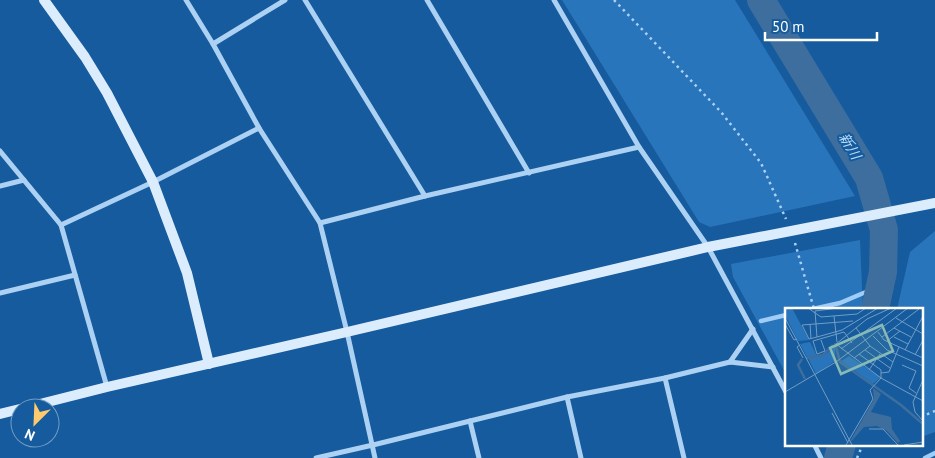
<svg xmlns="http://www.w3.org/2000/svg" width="935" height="458" font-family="'PT Sans','Noto Sans JP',sans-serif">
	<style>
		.green { fill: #2975bb }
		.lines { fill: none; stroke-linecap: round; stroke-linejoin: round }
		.stream { stroke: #9fcdf6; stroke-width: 4.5 }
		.river { stroke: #3e6e9d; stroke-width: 28 }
		.path { stroke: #acd1f3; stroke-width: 2.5; stroke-dasharray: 2.5 4; stroke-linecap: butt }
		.street { stroke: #acd1f3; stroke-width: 5 }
		.secondary { stroke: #dbecfd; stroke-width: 10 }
		.labels { text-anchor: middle; stroke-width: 4; stroke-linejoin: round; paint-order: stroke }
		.water-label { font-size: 14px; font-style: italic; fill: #b9dbf9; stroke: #155b9d }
		.inset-river { fill: none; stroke: #3e6e9d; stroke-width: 2.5 }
		.inset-road { fill: none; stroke: #739dc4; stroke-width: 1 }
		.view { fill: #87bab6; fill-opacity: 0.15; stroke: #87bab6; stroke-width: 2.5 }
		.inset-edge { fill: none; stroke: #fff; stroke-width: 2.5 }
	</style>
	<rect width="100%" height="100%" fill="#155b9d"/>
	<g class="green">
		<polygon points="562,0 735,0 855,196 710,227 699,222"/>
		<polygon points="935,231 935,432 921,437 921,309 897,309 910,252"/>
		<polygon points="860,240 863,309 786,309 786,374 733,277 731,264"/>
	</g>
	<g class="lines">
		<g class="stream">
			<polyline points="813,309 840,303 880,286"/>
			<polyline points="761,321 786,315"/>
			<polyline points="925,458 935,453"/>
		</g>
		<g class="river">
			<polyline points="761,0 869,178 884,230 883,272 875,309"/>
			<polyline points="838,458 842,444"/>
		</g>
		<g class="path">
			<polyline points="614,0 721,112 761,163 786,219"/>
			<polyline points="795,243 814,309"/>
			<polyline points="921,417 935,411"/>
			<polyline points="857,458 863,444"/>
		</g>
		<g class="street">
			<polyline points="186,0 213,44 259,128 320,223 347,332 375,458"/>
			<polyline points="305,0 425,196"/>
			<polyline points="427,0 529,173"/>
			<polyline points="554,0 639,147 708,247 786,392"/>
			<polyline points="213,44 285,0"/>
			<polyline points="0,151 61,225 107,387"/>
			<polyline points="0,186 24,180"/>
			<polyline points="320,223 425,196 639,147"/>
			<polyline points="61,225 153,182 259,128"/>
			<polyline points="0,293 75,275"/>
			<polyline points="730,362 753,329"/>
			<polyline points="665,378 684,458"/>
			<polyline points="567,397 581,458"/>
			<polyline points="470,421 479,458"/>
			<polyline points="814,444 821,458"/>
			<polyline points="316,458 373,445 567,397 665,378 730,362 773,367"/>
		</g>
		<g class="secondary">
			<polyline points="44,0 85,57 107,93 153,182 187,273 209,364"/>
			<polyline points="24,408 107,387 347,332 708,247 935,203"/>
			<polyline points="0,414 20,409"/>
		</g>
	</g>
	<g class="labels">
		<g class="water-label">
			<text transform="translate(850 146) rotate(59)" y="5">新川</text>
		</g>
	</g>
	<g transform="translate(785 308)">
		<rect width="138" height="138" fill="#155b9d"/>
		<path d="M0 0H7L24 32 13 33 0 7ZM25 34 32 48 22 49 15 36ZM50 39V53L31 66 23 50 38 48ZM64 48 95 69V70L88 76 56 53Z" fill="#2975bb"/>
		<path d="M88 80 96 86 86 104 106 109 107 121 115 133 113 135 102 123 92 118 79 119 63 137 89 91Z" fill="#3e6e9d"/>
		<path class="inset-river" d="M50 35 55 54 116 97 138 116M21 50 38 47 48 37M17 51 13 57 20 71"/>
		<path class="inset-road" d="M23 0 36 9 72 6 81 0M49 8 52 34M0 10 67 137M111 10 138 26M68 13 17 17 24 31 32 29 57 22 93 0M0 16 9 32 12 31M25 16 26 31M71 20 85 38 108 54M109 20 126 29M93 24 99 32 138 50M88 28 102 42 138 58M32 29 30 3 53 0M97 29 134 1M109 29 123 36M36 32 40 43 32 46 28 33 59 24 67 35M102 33 115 23M15 37 12 39 18 50M56 41 112 0M80 42 105 60M120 42 138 8M74 46 96 62V70M130 47 138 32M69 50 85 38M117 57 131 63 124 80 131 85M84 62 95 46M96 65 104 64 114 39M96 70 51 36 82 11 106 0M138 72 128 94 130 104 138 113M0 84 51 54 123 0M47 105 63 135M84 121H98L113 137M61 137 88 91 85 82 96 70 138 93M119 137 138 134"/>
		<path class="view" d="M97 17 108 43 56 66 45 40Z"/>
		<rect width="138" height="138" class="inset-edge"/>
	</g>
	<g transform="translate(35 423) rotate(204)"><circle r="24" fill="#155b9d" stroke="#739dc4"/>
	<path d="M0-4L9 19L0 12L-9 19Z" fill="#ffca6e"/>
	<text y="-8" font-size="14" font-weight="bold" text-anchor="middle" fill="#ffffff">N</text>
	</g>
	<path d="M765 32v8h112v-8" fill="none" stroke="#ffffff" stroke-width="2.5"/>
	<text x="772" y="32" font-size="15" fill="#ffffff" stroke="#155b9d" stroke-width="4" paint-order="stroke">50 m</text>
</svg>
